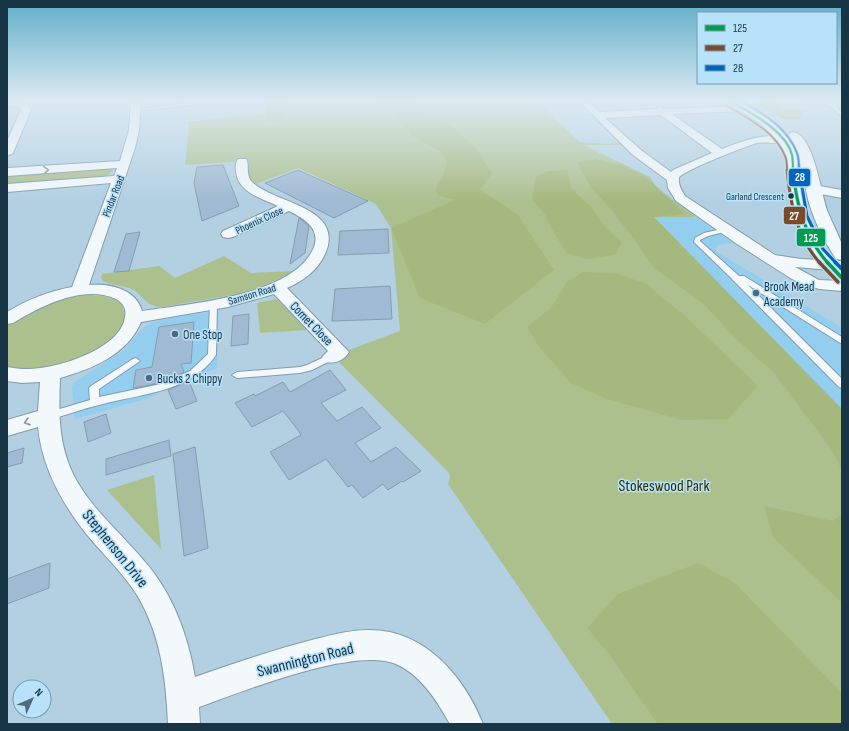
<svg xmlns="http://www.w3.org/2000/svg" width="849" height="731" font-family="'Sofia Sans Condensed',sans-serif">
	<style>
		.built { fill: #94ceef }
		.green { fill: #acc08e }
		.forest { fill: #a5b87d }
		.building { fill: #9fbad2; stroke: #879cad }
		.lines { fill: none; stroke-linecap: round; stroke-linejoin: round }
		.service-casing { stroke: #819cac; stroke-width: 2 }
		.minor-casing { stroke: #819cac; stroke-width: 2 }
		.primary-casing { stroke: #819cac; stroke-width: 2 }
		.service { fill: #f3f8fb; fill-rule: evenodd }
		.minor { fill: #f3f8fb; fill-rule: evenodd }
		.primary { fill: #f3f8fb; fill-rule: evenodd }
		.bus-1-far2-casing { stroke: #b8e1fa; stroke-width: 3.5 }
		.bus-1-far1-casing { stroke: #b8e1fa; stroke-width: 5 }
		.bus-1-casing { stroke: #b8e1fa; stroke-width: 6 }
		.bus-2-far2-casing { stroke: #b8e1fa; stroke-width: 3.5 }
		.bus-2-far1-casing { stroke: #b8e1fa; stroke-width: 5 }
		.bus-2-casing { stroke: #b8e1fa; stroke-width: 6 }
		.bus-3-far2-casing { stroke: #b8e1fa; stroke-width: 3.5 }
		.bus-3-far1-casing { stroke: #b8e1fa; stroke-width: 5 }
		.bus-3-casing { stroke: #b8e1fa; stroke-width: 6 }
		.bus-1-far2 { stroke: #029b50; stroke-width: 2 }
		.bus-1-far1 { stroke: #029b50; stroke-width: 3 }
		.bus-1 { stroke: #029b50; stroke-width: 3.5 }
		.bus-2-far2 { stroke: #7a4b2a; stroke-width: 2 }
		.bus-2-far1 { stroke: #7a4b2a; stroke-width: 3 }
		.bus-2 { stroke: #7a4b2a; stroke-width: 3.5 }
		.bus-3-far2 { stroke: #0065bd; stroke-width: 2 }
		.bus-3-far1 { stroke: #0065bd; stroke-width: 3 }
		.bus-3 { stroke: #0065bd; stroke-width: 3.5 }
		.oneway { stroke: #8596a0 }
		.bus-dot { fill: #173544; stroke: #b8e1fa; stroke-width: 1.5 }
		.poi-dot { fill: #4d6b7b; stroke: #b8e1fa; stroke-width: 1.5 }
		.labels { text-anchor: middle; stroke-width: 3; stroke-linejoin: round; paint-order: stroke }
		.far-bus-label { font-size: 10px; fill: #173544; stroke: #b8e1fa; text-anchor: end }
		.far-street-label { font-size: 11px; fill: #173544; stroke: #b8e1fa }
		.poi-label { font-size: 13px; fill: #173544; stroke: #b8e1fa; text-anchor: start }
		.street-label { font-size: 13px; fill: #173544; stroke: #b8e1fa }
		.near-park-label { font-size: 16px; fill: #2d3000; stroke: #b8e1fa }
		.near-street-label { font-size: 16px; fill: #173544; stroke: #b8e1fa }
		.line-badge { stroke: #b8e1fa; stroke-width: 1.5 }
		.badge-label { font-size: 11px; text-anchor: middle; font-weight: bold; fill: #fff }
	</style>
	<rect width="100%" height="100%" fill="#b2d0e2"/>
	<g class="built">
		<polygon points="654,216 696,217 734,243 717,245 716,251 842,328 842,412"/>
		<polygon points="219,310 217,368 146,399 75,419 72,391 72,386 76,381 123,351 144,327 154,322 165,319"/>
	</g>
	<g class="green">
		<polygon points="283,100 536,100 579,142 608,144 621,143 623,145 583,145 650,177 656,187 696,217 654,217 842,412 842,724 612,724 448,484 450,477 449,473 333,356 400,331 391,228 376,204 298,168 256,184 250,178 247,161 185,165 189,126 187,122 267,113"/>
		<polygon points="110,168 112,171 108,175 100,178 7,185 7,176"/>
		<path d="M224 256 251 273 294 271 272 283 243 293 162 307C143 306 145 295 129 288 121 285 112 285 104 282L101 278 102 274 159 266 175 278Z"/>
		<path d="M88 295 102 296 114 299 122 305 126 315 122 328 111 341 71 364 23 371 7 367 8 325C32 307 58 297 88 295Z"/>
		<polygon points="277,299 307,330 260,333 257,303"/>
		<polygon points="154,475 161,549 107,490"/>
	</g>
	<g class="forest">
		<polygon points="260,100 289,100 282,118 275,123 266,120 265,108"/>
		<polygon points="370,100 411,100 415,102 434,117 446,122 476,148 492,173 480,190 518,215 554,270 485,324 420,298 391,228 455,200 439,196 435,190 444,173 447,161 440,151 411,135 403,123 396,118 390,110"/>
		<polygon points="751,100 779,100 781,101 778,104 783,109 787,110 787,108 800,109 803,113 800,117 801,119 783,119"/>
		<path d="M597 159C611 163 625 166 638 173 656 183 671 201 685 214L654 217 842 409V470L829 446 774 373 733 336 704 304 654 268 634 239 608 206 591 188 577 162Z"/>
		<polygon points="567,170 571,188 592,208 606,228 622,242 615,255 587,259 567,253 554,233 544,213 532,199 536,177 548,171"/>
		<polygon points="583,272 619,274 646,284 685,316 758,386 728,419 682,420 607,399 571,383 537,344 527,327 551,308 567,282"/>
		<polygon points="764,506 833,521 842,514 842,603 773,537"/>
		<polygon points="698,563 735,583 842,693 842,724 658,724 608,653 587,628 618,594"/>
	</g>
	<g class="building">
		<polygon points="223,165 239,206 202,221 194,183 197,167"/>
		<polygon points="298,170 316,178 368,201 334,218 265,183"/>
		<polygon points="299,218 309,226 305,253 290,264"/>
		<polygon points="388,229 389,253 338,255 340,231"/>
		<polygon points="140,232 129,271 114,272 126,234"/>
		<polygon points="390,286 392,319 332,321 335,289"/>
		<polygon points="249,314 248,344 231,346 233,316"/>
		<polygon points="194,322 191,363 181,364 184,372 161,383 133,388 136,370 152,367 159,327"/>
		<polygon points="330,370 346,390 321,403 337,421 362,407 381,428 355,443 371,462 396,447 421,471 403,482 402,481 388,490 383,484 363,498 352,485 348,487 326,459 289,480 270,452 301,435 298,430 283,411 252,427 235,403 254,394 255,396 283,382 290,392"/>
		<polygon points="189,381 197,401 176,409 168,390"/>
		<polygon points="106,414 111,433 88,442 84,422"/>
		<polygon points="169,440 171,456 106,475 106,459"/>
		<polygon points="195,447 208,548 184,556 173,454"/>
		<polygon points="24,448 22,463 7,467 7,453"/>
		<polygon points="50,563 49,588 7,604 7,579"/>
	</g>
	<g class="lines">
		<g class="service-casing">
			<g id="service">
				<polygon points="195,100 201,100 190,105 136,111 134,110 189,103"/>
				<polygon points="645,100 649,100 649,101 647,102"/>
				<polygon points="826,101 830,101 842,113 842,116 826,103"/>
				<polygon points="726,228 728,229 728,231 708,236 700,240 700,241 739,276 744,276 842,337 842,344 748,285 842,379 842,388 839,387 725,272 694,242 695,238 704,233"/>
				<path d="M210 302H213L217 304 216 355C191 393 138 394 99 405 82 409 66 415 49 420L46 419 44 416 46 413 90 400 89 388 91 386 133 359 136 358 140 361 99 389V397L161 384 190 371 208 354Z"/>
				<polygon points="331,354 335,357 334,359 312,370 300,373 237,378 232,375 237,372 300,367 307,365"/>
			</g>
		</g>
		<g class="minor-casing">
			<g id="minor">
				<polygon points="7,100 25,103 31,110 13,153 7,156 7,141 21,110 19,107 7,105"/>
				<path d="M131 100H141L139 130 135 148 89 285C110 283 136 289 142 311 188 304 295 296 314 247 321 228 303 218 289 211L233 237 228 238 223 237 221 234 223 231 278 206C262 199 237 192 236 171 235 167 236 162 238 159H246C250 165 245 175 252 182 275 204 346 207 325 254 318 270 303 281 287 288L349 352C344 361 334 364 324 362L322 357 328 351 274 294 228 307 141 322C127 355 92 369 60 378 59 407 58 434 68 462 83 503 118 529 145 562 173 594 188 636 195 677 232 664 270 651 308 641 328 636 347 630 368 630 424 629 464 676 483 724H450C437 701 421 675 396 664 355 646 241 692 199 707L200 724H168C166 679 161 635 137 595 125 576 109 560 94 543 66 511 42 470 38 427L7 436V420L38 411 40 382 22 383 7 381V367C18 369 29 370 40 368 66 365 121 347 125 317 127 309 123 303 116 299 84 284 41 306 13 323L7 324V312C27 300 49 291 72 287L111 183 7 192V184L114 176 117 168 7 176V168L120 161 129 130Z"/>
				<path d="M578 100H587L600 112 656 109 660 107 665 109 746 106 748 108 746 110 743 111 672 114 722 149C743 141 764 132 788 138L789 140 788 142C778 145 767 141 757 143 747 146 681 171 679 178 678 185 682 191 685 196L775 255 801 259 842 261V271L795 267 819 280 842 281V291L819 289 803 284 792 279 737 244 676 201 668 188 667 180 633 155ZM661 115 712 153 673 170 671 172 641 150 605 118Z"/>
				<polygon points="789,100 842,100 842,106 793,103"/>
				<polygon points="814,185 842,190 842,198 810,192 808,189 810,186"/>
			</g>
		</g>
		<g class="primary-casing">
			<g id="primary">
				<polygon points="724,100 737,100 769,120 788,137 798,155 801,182 809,218 825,250 842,267 842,283 836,282 812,256 793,218 787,182 786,155 779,142 761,124"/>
				<path d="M794 132C814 137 821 193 827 210 831 221 837 231 841 242 843 247 842 255 842 260L836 259C824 241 815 223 809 203 803 179 802 157 788 136L790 133Z"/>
			</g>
		</g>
		<use href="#service" class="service"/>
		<use href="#minor" class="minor"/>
		<use href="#primary" class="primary"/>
		<g class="bus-1-far2-casing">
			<path id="bus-1-far2" d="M729 100C750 113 786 130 792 155 793 160 793 166 793 171"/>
		</g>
		<g class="bus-1-far1-casing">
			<path id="bus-1-far1" d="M793 170C796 204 805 238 828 263"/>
		</g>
		<g class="bus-1-casing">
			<polyline id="bus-1" points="827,262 842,278"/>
		</g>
		<g class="bus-2-far2-casing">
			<path id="bus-2-far2" d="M726 105C747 118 775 131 785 156 787 160 787 166 787 171"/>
		</g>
		<g class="bus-2-far1-casing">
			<path id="bus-2-far1" d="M787 170C790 203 797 238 820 263"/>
		</g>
		<g class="bus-2-casing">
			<polyline id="bus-2" points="819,262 838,282"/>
		</g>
		<g class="bus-3-far2-casing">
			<path id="bus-3-far2" d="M741 100C763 114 787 127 797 153 799 158 799 166 799 171"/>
		</g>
		<g class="bus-3-far1-casing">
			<polyline id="bus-3-far1" points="799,170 807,216 823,249 836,263"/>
		</g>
		<g class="bus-3-casing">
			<polyline id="bus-3" points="835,262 842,269"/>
		</g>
		<use href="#bus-1-far2" class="bus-1-far2"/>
		<use href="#bus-1-far1" class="bus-1-far1"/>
		<use href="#bus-1" class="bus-1"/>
		<use href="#bus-2-far2" class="bus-2-far2"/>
		<use href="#bus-2-far1" class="bus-2-far1"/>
		<use href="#bus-2" class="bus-2"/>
		<use href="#bus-3-far2" class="bus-3-far2"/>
		<use href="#bus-3-far1" class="bus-3-far1"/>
		<use href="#bus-3" class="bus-3"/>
	</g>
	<defs><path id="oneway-chevron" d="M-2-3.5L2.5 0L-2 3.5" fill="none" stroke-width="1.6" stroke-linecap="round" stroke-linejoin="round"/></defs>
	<g class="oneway">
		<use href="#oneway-chevron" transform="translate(46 170) rotate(-4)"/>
		<use href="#oneway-chevron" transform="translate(27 422) rotate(164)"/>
	</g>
	<linearGradient id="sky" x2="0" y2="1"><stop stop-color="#60aec8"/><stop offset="0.5" stop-color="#dceaf2"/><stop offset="1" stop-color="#dceaf2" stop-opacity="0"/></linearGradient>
	<rect width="849" height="202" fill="url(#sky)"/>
	<circle class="bus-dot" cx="791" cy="196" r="3.5"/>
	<g class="poi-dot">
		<circle cx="756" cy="293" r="4"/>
		<circle cx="175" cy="334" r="4"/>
		<circle cx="149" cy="378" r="4"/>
	</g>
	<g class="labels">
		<g class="far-bus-label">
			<text x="784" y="200">Garland Crescent</text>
		</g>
		<g class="far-street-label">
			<text transform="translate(113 196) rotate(-69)" y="4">Pindar Road</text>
			<text transform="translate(259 220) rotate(-25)" y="4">Phoenix Close</text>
			<text transform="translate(252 294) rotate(-17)" y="4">Samson Road</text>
		</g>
		<g class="poi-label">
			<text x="764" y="291">Brook Mead<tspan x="764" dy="15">Academy</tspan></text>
			<text x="183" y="339">One Stop</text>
			<text x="157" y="383">Bucks 2 Chippy</text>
		</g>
		<g class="street-label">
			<text transform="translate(312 323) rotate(46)" y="5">Comet Close</text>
		</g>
		<g class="near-park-label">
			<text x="664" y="491">Stokeswood Park</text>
		</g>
		<g class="near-street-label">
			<text transform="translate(116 548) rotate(51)" y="6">Stephenson Drive</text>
			<text transform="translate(305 659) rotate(-14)" y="6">Swannington Road</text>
		</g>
	</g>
	<g class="line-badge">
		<rect x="788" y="168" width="23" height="19" rx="4" fill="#0065bd"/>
		<rect x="783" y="206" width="23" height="19" rx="4" fill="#7a4b2a"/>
		<rect x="796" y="228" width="30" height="19" rx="4" fill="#029b50"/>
	</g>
	<g class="badge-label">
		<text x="800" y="181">28</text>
		<text x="794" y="220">27</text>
		<text x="811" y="242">125</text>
	</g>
	<rect width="849" height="731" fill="none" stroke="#173544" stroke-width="16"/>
	<rect x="697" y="12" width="140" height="72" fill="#b8e1fa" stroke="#789cb1"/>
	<rect x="705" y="25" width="20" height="6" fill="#029b50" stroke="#789cb1"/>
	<text x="733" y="32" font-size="12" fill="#173544">125</text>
	<rect x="705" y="45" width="20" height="6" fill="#7a4b2a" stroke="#789cb1"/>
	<text x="733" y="52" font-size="12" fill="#173544">27</text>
	<rect x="705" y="65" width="20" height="6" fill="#0065bd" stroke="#789cb1"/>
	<text x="733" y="72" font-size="12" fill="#173544">28</text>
	<g transform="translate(32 699) rotate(45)"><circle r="19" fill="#b8e1fa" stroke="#789cb1"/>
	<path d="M0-3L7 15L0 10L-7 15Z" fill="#4d6b7b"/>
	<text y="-6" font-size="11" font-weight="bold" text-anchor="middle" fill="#173544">N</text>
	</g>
</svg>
